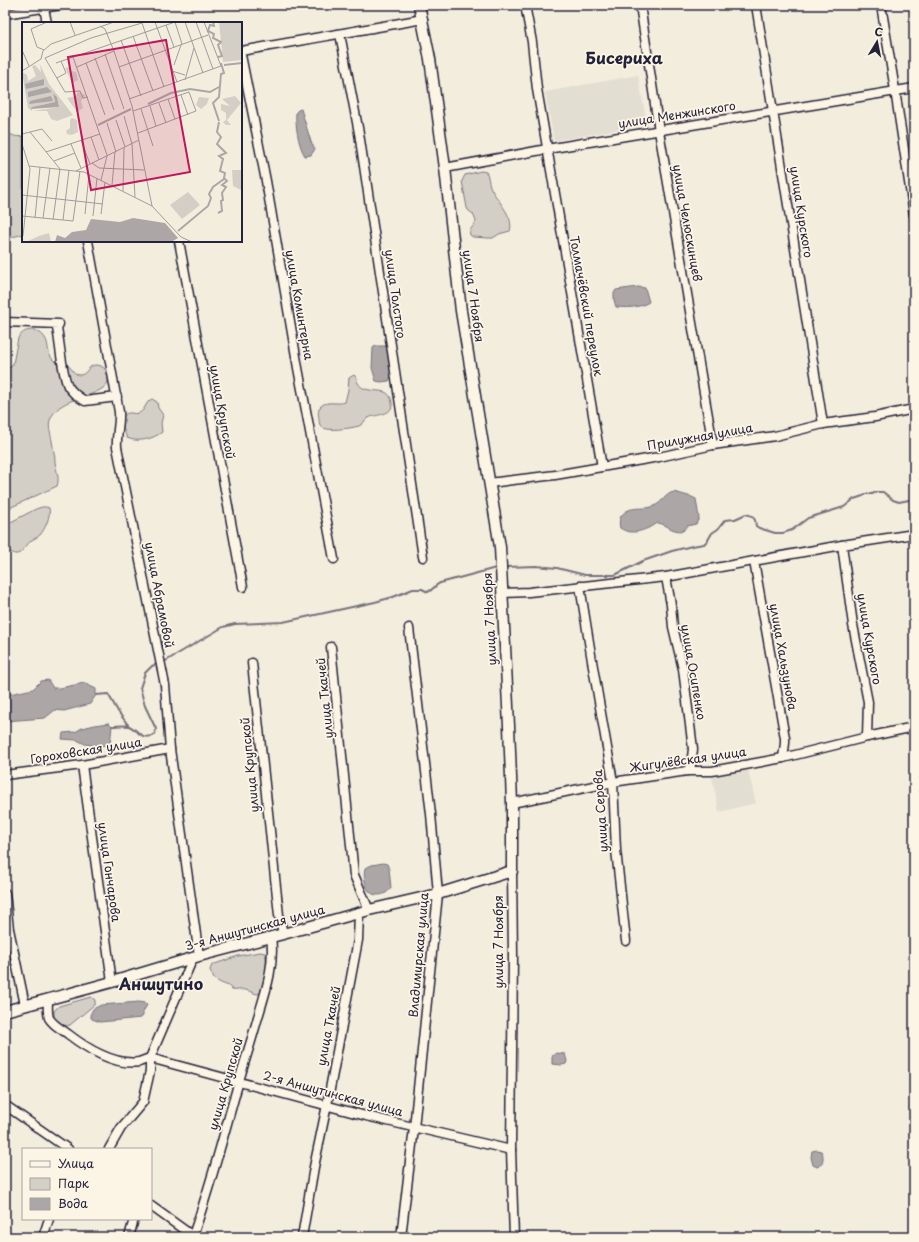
<svg xmlns="http://www.w3.org/2000/svg" width="919" height="1242" font-family="'Playpen Sans',sans-serif">
	<style>
		.built { fill: #e3ded2 }
		.green { fill: #d4cfc6; stroke: #7b7880 }
		.water { fill: #aca7a6; stroke: #75727b }
		.lines { fill: none; stroke-linecap: round; stroke-linejoin: round }
		.stream { stroke: #75727b; stroke-width: 2 }
		.minor-casing { stroke: #22223b; stroke-width: 11 }
		.tertiary-casing { stroke: #22223b; stroke-width: 13 }
		.minor { stroke: #fcf5e5; stroke-width: 8 }
		.tertiary { stroke: #fcf5e5; stroke-width: 10 }
		.labels { text-anchor: middle; stroke-width: 3.5; stroke-linejoin: round; paint-order: stroke }
		.street-label { font-size: 12px; fill: #22223b; stroke: #fcf5e5 }
		.district-label { font-size: 16px; font-weight: bold; fill: #22223b; stroke: #fcf5e5 }
		.inset-river { fill: none; stroke: #aca7a6; stroke-width: 2 }
		.inset-road { fill: none; stroke: #9f9c9d; stroke-width: 1 }
		.view { fill: #c2185b; fill-opacity: 0.15; stroke: #c2185b; stroke-width: 2 }
		.inset-edge { fill: none; stroke: #22223b; stroke-width: 2 }
	</style>
	<rect width="100%" height="100%" fill="#f3edde"/>
	<filter id="ink" filterUnits="userSpaceOnUse"><feTurbulence type="fractalNoise" baseFrequency=".025" numOctaves="2"/><feDisplacementMap in="SourceGraphic" scale="8" xChannelSelector="R" yChannelSelector="G"/><feConvolveMatrix kernelMatrix="1 2 1 2 8 2 1 2 1" color-interpolation-filters="sRGB"/></filter>
	<g filter="url(#ink)">
		<g class="built">
			<polygon points="638,75 647,124 554,141 545,92"/>
			<polygon points="748,770 756,803 719,812 712,777"/>
		</g>
		<g class="green">
			<path d="M5 130C11 135 15 138 23 136V234L5 239Z"/>
			<path d="M481 171 486 172C489 176 488 181 490 186 495 199 515 216 510 231L499 234 493 238H488L473 237 470 235C468 229 475 226 476 221L473 214 468 210 467 208 462 181 465 175Z"/>
			<path d="M35 330C54 339 43 350 54 361 58 362 63 362 66 364 71 366 73 375 80 375 87 375 88 364 97 365 108 366 113 381 103 388 87 400 59 397 50 420 48 427 51 434 52 441 53 448 55 455 55 462 56 471 60 477 57 486L5 510V369L11 367 13 364 18 338C23 331 27 330 35 330Z"/>
			<path d="M354 375 356 377C359 393 372 389 385 392 389 394 391 397 392 402 394 416 376 414 368 418 364 420 364 424 359 426 352 428 327 432 322 427 319 425 319 421 319 418 318 414 318 409 321 406 327 400 338 405 345 402L348 390 349 378Z"/>
			<path d="M152 399 157 402 158 408 163 415 161 423 162 432C153 439 138 443 127 438L123 428V416C130 410 132 415 139 413 146 410 145 402 152 399Z"/>
			<path d="M42 507H46L49 508C51 516 45 529 40 535 38 537 35 538 32 540 22 548 20 563 5 547V525L36 509Z"/>
			<path d="M260 952 265 953C268 962 266 987 259 994 253 994 251 991 246 990 241 989 236 991 232 990L229 986 221 983 214 979 210 970 212 965 238 956Z"/>
			<path d="M91 997 95 1000V1004L70 1025C63 1027 59 1024 54 1019V1011L59 1006Z"/>
		</g>
		<g class="water">
			<path d="M301 109 311 142 315 149 311 155 305 156C298 145 295 124 296 112L298 110Z"/>
			<path d="M638 287 645 288 649 302C639 308 627 308 616 307L614 300V293L616 290Z"/>
			<path d="M375 346H386C390 356 394 371 389 381L381 382 376 381 372 368 373 348Z"/>
			<path d="M674 492 692 497 696 499 699 518 696 524 687 526 683 531C669 531 669 525 658 523 647 529 633 537 620 528 619 524 619 520 621 516 630 504 643 511 654 506 662 503 666 493 674 492Z"/>
			<polygon points="48,680 53,688 60,688 84,683 96,689 96,695 90,704 64,711 55,710 45,718 5,721 5,695 33,689 41,681"/>
			<polygon points="109,723 112,726 110,745 97,746 85,744 77,740 62,739 63,733 75,732 82,728 95,725"/>
			<path d="M383 863 387 864 389 869 391 888C387 893 384 895 377 895 365 894 363 878 365 868L372 865Z"/>
			<polygon points="139,1002 145,1003 147,1005 143,1012 143,1016 141,1018 100,1022 92,1019 90,1015 93,1009 101,1005"/>
			<polygon points="556,1053 565,1054 567,1061 566,1064 562,1065 552,1064 552,1056"/>
			<path d="M817 1150 821 1151C825 1156 823 1165 817 1167L813 1165 811 1157 812 1151Z"/>
		</g>
		<g class="lines">
			<g class="stream">
				<polyline points="507,567 536,566 557,568 585,575 615,575 643,561 672,551 692,546 704,544 708,540 712,533 718,529 725,520 735,519 746,514 752,516 755,520 756,526 759,528 775,533 783,533 792,530 808,518 844,507 854,499 863,496 866,494 872,494 877,492 883,492 893,500 899,502 914,499"/>
				<path d="M164 662 223 627 235 624 283 622 375 602 393 597 413 589H422L428 592C433 590 435 585 440 583L496 568"/>
				<polyline points="96,695 108,694 119,713 129,726"/>
				<path d="M112 726C117 726 124 725 129 726 139 730 141 742 155 734L156 729 145 706 140 688 145 673 152 666 157 664"/>
			</g>
			<g class="minor-casing">
				<g id="minor">
					<polyline points="525,5 532,42 537,89 602,467"/>
					<polyline points="640,5 659,131 713,445"/>
					<polyline points="756,5 823,424"/>
					<polyline points="881,5 895,90 914,215"/>
					<polyline points="44,8 47,23"/>
					<polyline points="5,14 61,5"/>
					<polyline points="340,34 359,133 423,557"/>
					<polyline points="241,51 423,19"/>
					<polyline points="241,55 266,181 298,368 334,559"/>
					<polyline points="445,168 547,149 914,88"/>
					<path d="M88 241 119 412C120 424 116 435 117 447L165 685 170 749 199 956"/>
					<polyline points="179,241 243,587"/>
					<path d="M5 322 59 324 57 328C60 343 62 375 68 386 72 393 78 397 85 401L117 397"/>
					<polyline points="489,483 555,475 659,457 713,445 775,436 823,424 875,417 914,409"/>
					<polyline points="842,545 853,625 868,702 867,737"/>
					<polyline points="754,561 785,738 785,743 783,758"/>
					<polyline points="666,577 671,605 673,627 683,669 693,749 691,765 687,771"/>
					<polyline points="580,586 593,667 613,782 616,850 626,941"/>
					<polyline points="502,593 529,592 666,577 842,545 914,534"/>
					<polyline points="331,647 354,875 369,910"/>
					<polyline points="252,663 279,915 283,934"/>
					<polyline points="82,765 112,982"/>
					<polyline points="5,775 82,765 170,749"/>
					<polyline points="512,803 613,782 687,771 712,771 734,767 783,758 867,737 914,727"/>
					<polyline points="512,871 513,956 511,1150 514,1237"/>
					<polyline points="5,893 9,929 25,1005"/>
					<path d="M48 999C48 1005 47 1012 49 1018 53 1025 61 1029 68 1034 86 1048 115 1066 139 1062 142 1061 147 1059 150 1058L366 1116 511 1150"/>
					<polyline points="5,1105 68,1149"/>
					<polyline points="109,1149 121,1128 143,1102 150,1071 150,1058 193,958"/>
					<polyline points="151,1206 194,1237"/>
					<path d="M193 1235C211 1185 224 1133 239 1081 245 1060 252 1039 258 1017 266 991 275 964 271 937"/>
					<polyline points="43,1237 49,1219"/>
					<polyline points="129,1237 134,1219"/>
					<polyline points="302,1237 314,1167 327,1105 358,940 359,913"/>
					<polyline points="401,1237 414,1128 438,894 431,814 409,628"/>
				</g>
			</g>
			<g class="tertiary-casing">
				<polyline id="tertiary" points="5,1011 112,982 199,956 283,934 369,910 438,894 512,871 512,803 509,726 500,547 461,311 445,168 430,59 419,5"/>
			</g>
			<use href="#minor" class="minor"/>
			<use href="#tertiary" class="tertiary"/>
		</g>
	</g>
	<g class="labels">
		<g class="street-label">
			<text transform="translate(677 115) rotate(-9)" y="4">улица Менжинского</text>
			<text transform="translate(801 212) rotate(81)" y="4">улица Курского</text>
			<text transform="translate(687 223) rotate(80)" y="4">улица Челюскинцев</text>
			<text transform="translate(395 294) rotate(82)" y="4">улица Толстого</text>
			<text transform="translate(473 296) rotate(82)" y="4">улица 7 Ноября</text>
			<text transform="translate(299 305) rotate(80)" y="4">улица Коминтерна</text>
			<text transform="translate(586 306) rotate(80)" y="4">Толмачёвский переулок</text>
			<text transform="translate(222 412) rotate(80)" y="4">улица Крупской</text>
			<text transform="translate(700 437) rotate(-10)" y="4">Прилужная улица</text>
			<text transform="translate(159 595) rotate(79)" y="4">улица Абрамовой</text>
			<text transform="translate(490 619) rotate(-93)" y="4">улица 7 Ноября</text>
			<text transform="translate(869 639) rotate(80)" y="4">улица Курского</text>
			<text transform="translate(783 657) rotate(80)" y="4">улица Хальзунова</text>
			<text transform="translate(693 672) rotate(80)" y="4">улица Осипенко</text>
			<text transform="translate(325 698) rotate(-96)" y="4">улица Ткачей</text>
			<text transform="translate(86 751) rotate(-9)" y="4">Гороховская улица</text>
			<text transform="translate(688 760) rotate(-8)" y="4">Жигулёвская улица</text>
			<text transform="translate(250 765) rotate(-96)" y="4">улица Крупской</text>
			<text transform="translate(601 811) rotate(-94)" y="4">улица Серова</text>
			<text transform="translate(109 872) rotate(82)" y="4">улица Гончарова</text>
			<text transform="translate(255 928) rotate(-15)" y="4">3-я Аншутинская улица</text>
			<text transform="translate(499 942) rotate(-90)" y="4">улица 7 Ноября</text>
			<text transform="translate(419 955) rotate(-85)" y="4">Владимирская улица</text>
			<text transform="translate(329 1026) rotate(-79)" y="4">улица Ткачей</text>
			<text transform="translate(226 1084) rotate(-74)" y="4">улица Крупской</text>
			<text transform="translate(333 1094) rotate(15)" y="4">2-я Аншутинская улица</text>
		</g>
		<g class="district-label">
			<text x="624" y="64">Бисериха</text>
			<text x="161" y="990">Аншутино</text>
		</g>
	</g>
	<g transform="translate(22 22)">
		<rect width="220" height="220" fill="#f3edde"/>
		<path d="M197 0H220V38L201 40ZM18 42 27 62 51 93 35 99 29 97 25 89H10L6 86 0 50 5 53 6 59 14 54 10 44 13 43 19 50ZM31 71 35 75 37 85 10 89V85L33 80ZM47 45 49 49 54 50 56 58 50 61 43 46ZM56 70 64 73 59 79 61 86 55 90 45 76 54 74ZM213 74 219 81 205 98 209 103H204L201 100 204 98V91L199 88V82L208 84 200 77ZM177 75 187 76 185 82 179 87 174 83ZM50 96 55 98 56 110 50 113 45 112 44 109 48 106V98ZM210 148H220L219 168 211 164ZM166 170 178 183 160 197 148 183ZM27 211 29 220 6 219 17 214Z" fill="#d4cfc6" fill-rule="evenodd"/>
		<path d="M22 57V63L4 67 3 62ZM25 65 30 70 6 75V70ZM31 71 35 75 37 85 9 87 10 85 33 80ZM29 74 31 79 7 82 8 79ZM111 196 143 201 156 216 149 220H33L35 213 43 216 50 210 64 208 69 197 98 200Z" fill="#aca7a6"/>
		<path class="inset-river" d="M191 0 192 4 188 3 186 9 192 12 191 16 199 20 196 23 200 34 196 35M202 43 220 41M126 82 149 71 168 67 188 70 197 65M197 99 191 81 197 75 199 52 202 51 199 41M76 103 109 87M196 191 200 189 199 179 201 178 200 171 204 165 200 163 205 159 202 156 203 151 198 149 201 137 197 134 204 131 195 122 199 115 195 110 197 100M156 209 186 184 189 176 187 172 191 165 202 157"/>
		<path class="inset-road" d="M48 0 53 13M133 0 155 60M153 0 160 22M163 0 181 51M174 0 191 47M144 3 152 25M78 4 83 7 92 29 110 84 130 184 159 215M111 14 131 69M99 18 119 74M0 28 7 44M22 28 15 25 9 7 25 0M83 32 102 87M51 35 85 133M23 36 69 16 120 1 142 65M23 36 43 70 58 69 61 76 66 75M73 36 92 88M19 37 21 29 29 22 92 0M34 41 153 0M64 41 83 93M152 43 159 23M55 45 92 29M97 45 186 13M0 49 19 37M150 49 163 53M35 56 44 51 39 39M163 58 172 26M159 73 166 93M107 77 199 44 182 0M146 77 153 97M137 81 144 101M128 84 134 104M119 87 131 124M111 89 167 70 174 89 116 111M102 94 110 122 113 175M94 98 103 125M85 101 94 130M8 110 38 147M0 112 20 107 30 119M69 115 77 138M59 118 68 142M0 122 8 147 1 214M49 122 59 146M24 130 78 112M32 139 53 131M70 141 77 146 122 148M7 144 62 150 130 184M54 149 117 118M79 158 85 134M90 163 93 130M101 169 102 126M0 173 81 182M63 192 67 153M79 192 83 160M0 194 51 199 58 149M71 194 75 156M13 196 18 145M21 196 28 146M31 198 38 147M41 198 47 148M159 215 170 220"/>
		<path class="view" d="M144 18 168 150 69 168 46 35Z"/>
		<rect width="220" height="220" class="inset-edge"/>
	</g>
	<rect width="919" height="1242" fill="none" stroke="#fcf5e5" stroke-width="20"/>
	<rect x="10" y="10" width="899" height="1222" fill="none" stroke="#22223b" stroke-width="1.5" filter="url(#ink)"/>
	<rect x="22" y="1148" width="130" height="72" fill="#fcf5e5" stroke="#a5a1a1"/>
	<rect x="30" y="1161" width="20" height="6" fill="#fcf5e5" stroke="#a5a1a1"/>
	<text x="58" y="1168" font-size="12" fill="#22223b">Улица</text>
	<rect x="30" y="1178" width="20" height="12" fill="#d4cfc6" stroke="#a5a1a1"/>
	<text x="58" y="1188" font-size="12" fill="#22223b">Парк</text>
	<rect x="30" y="1198" width="20" height="12" fill="#aca7a6" stroke="#a5a1a1"/>
	<text x="58" y="1208" font-size="12" fill="#22223b">Вода</text>
	<g transform="translate(877 42) rotate(10)" stroke="#fcf5e5" stroke-width="3" paint-order="stroke">
	<path d="M0-3L7 15L0 10L-7 15Z" fill="#22223b"/>
	<text y="-6" font-size="11" font-weight="bold" text-anchor="middle" fill="#22223b">С</text>
	</g>
</svg>
